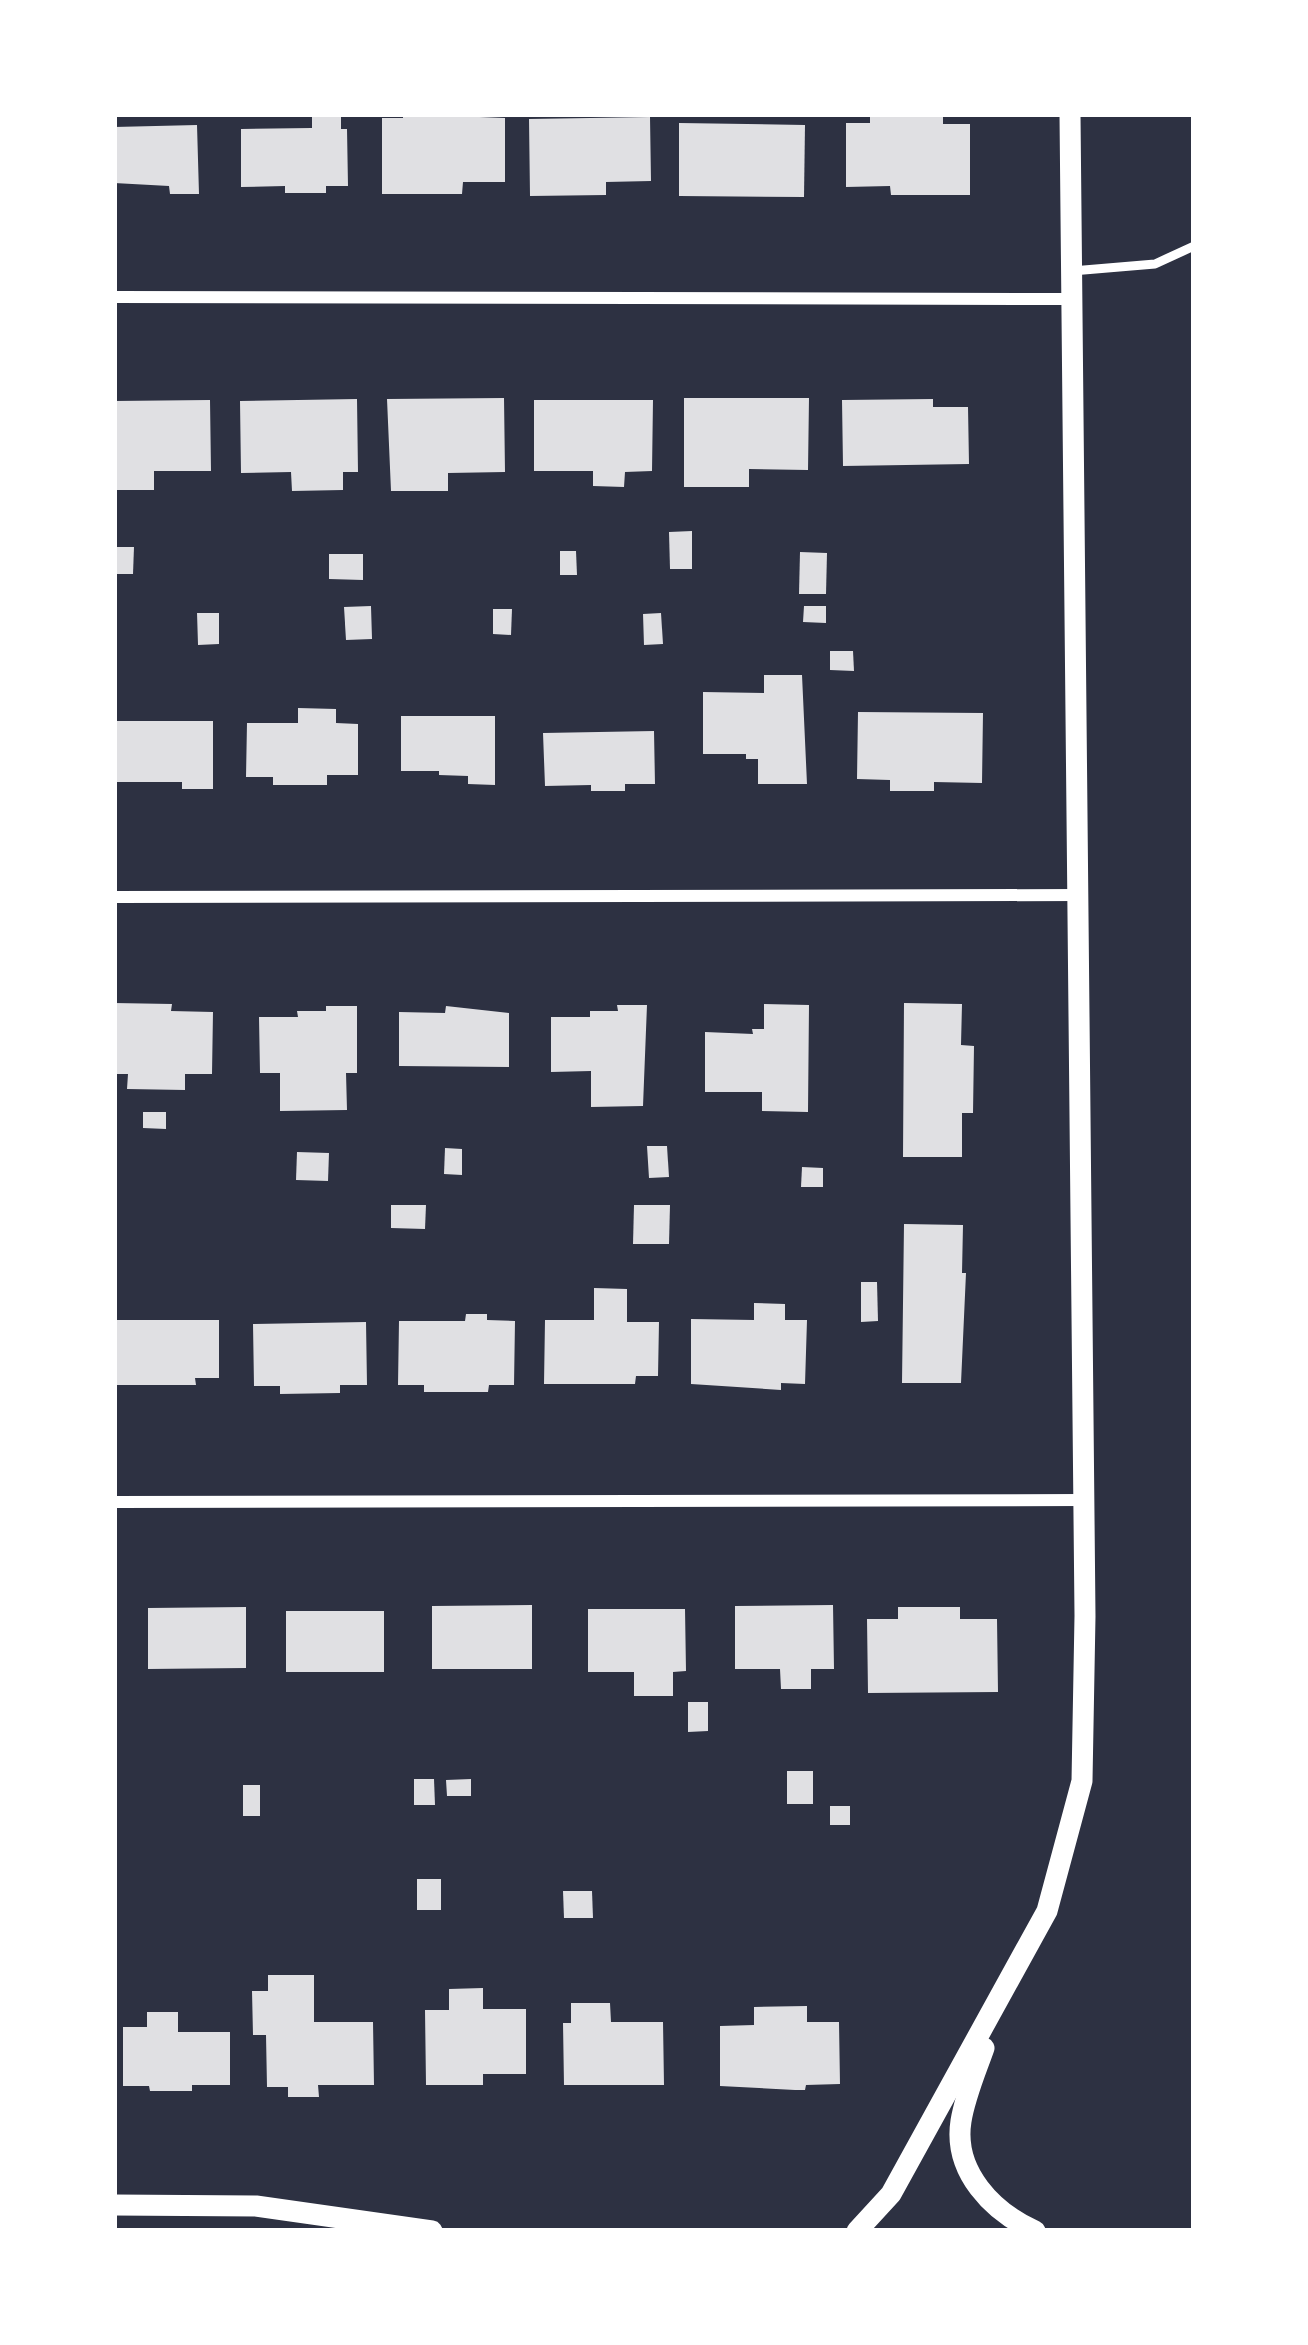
<svg xmlns="http://www.w3.org/2000/svg" width="1308" height="2345" font-family="'Nunito Sans',sans-serif">
	<style>
		.building { fill: #e0e0e3 }
		.lines { fill: none; stroke-linecap: round; stroke-linejoin: round }
		.service { stroke: #fff; stroke-width: 9 }
		.minor { stroke: #fff; stroke-width: 12 }
		.tertiary { stroke: #fff; stroke-width: 21 }
	</style>
	<rect width="100%" height="100%" fill="#2d3142"/>
	<g class="building">
		<polygon points="312,114 341,114 341,129 347,129 348,186 326,186 326,193 285,193 285,186 241,187 241,129 312,128"/>
		<polygon points="403,114 505,118 505,182 463,182 462,194 382,194 382,118 403,118"/>
		<polygon points="870,114 943,114 943,124 970,124 970,195 891,195 890,186 846,187 846,123 870,123"/>
		<polygon points="650,117 651,181 606,182 606,195 530,196 529,119"/>
		<polygon points="679,123 805,125 804,197 679,196"/>
		<polygon points="197,125 199,194 170,194 169,186 114,183 114,127"/>
		<polygon points="504,398 505,472 448,473 448,491 391,491 387,399"/>
		<polygon points="684,398 809,398 808,470 749,469 749,487 684,487"/>
		<polygon points="357,399 358,472 343,472 343,490 292,491 291,472 241,473 240,401"/>
		<polygon points="933,399 933,407 968,407 969,464 843,466 842,400"/>
		<polygon points="210,400 211,471 154,471 154,490 114,490 114,401"/>
		<polygon points="534,400 653,400 652,471 625,472 624,487 593,486 593,471 534,471"/>
		<polygon points="692,531 692,569 670,569 669,532"/>
		<polygon points="114,547 134,547 133,574 114,574"/>
		<polygon points="560,551 576,551 577,575 560,575"/>
		<polygon points="800,552 827,553 826,594 799,594"/>
		<polygon points="329,554 363,554 363,580 329,579"/>
		<polygon points="371,606 372,639 346,640 344,607"/>
		<polygon points="804,606 826,606 826,623 803,622"/>
		<polygon points="493,609 512,609 511,635 493,634"/>
		<polygon points="197,613 219,613 219,644 198,645"/>
		<polygon points="661,613 663,644 644,645 643,614"/>
		<polygon points="830,651 853,651 854,671 830,670"/>
		<polygon points="764,675 802,675 807,784 758,784 758,759 746,759 746,754 703,754 703,692 764,693"/>
		<polygon points="298,708 336,709 336,723 358,724 358,775 327,775 327,785 273,785 273,777 246,777 247,723 298,723"/>
		<polygon points="858,712 983,713 982,783 934,782 934,791 890,791 890,780 857,779"/>
		<polygon points="401,716 495,716 495,785 468,784 468,776 439,775 439,771 401,771"/>
		<polygon points="114,721 213,721 213,789 182,789 182,782 114,782"/>
		<polygon points="654,731 655,784 625,784 625,791 591,791 591,785 545,786 543,733"/>
		<polygon points="114,1003 172,1004 171,1011 213,1012 212,1074 185,1074 185,1090 127,1089 128,1074 114,1074"/>
		<polygon points="904,1003 962,1004 961,1045 974,1046 973,1113 962,1113 962,1157 903,1157"/>
		<polygon points="764,1004 809,1005 808,1112 762,1111 762,1092 705,1092 705,1032 753,1034 752,1029 764,1029"/>
		<polygon points="617,1005 647,1005 643,1106 591,1107 591,1071 551,1072 551,1017 590,1017 590,1011 618,1011"/>
		<polygon points="326,1006 357,1006 357,1073 346,1073 347,1110 280,1111 280,1073 260,1073 259,1017 298,1017 297,1011 326,1011"/>
		<polygon points="446,1006 509,1013 509,1067 399,1066 399,1012 445,1013"/>
		<polygon points="143,1112 166,1112 166,1129 143,1128"/>
		<polygon points="647,1146 667,1146 669,1177 649,1178"/>
		<polygon points="445,1148 462,1149 462,1175 444,1174"/>
		<polygon points="297,1152 329,1153 328,1181 296,1180"/>
		<polygon points="802,1167 823,1168 823,1187 801,1187"/>
		<polygon points="391,1205 426,1205 425,1229 391,1228"/>
		<polygon points="634,1205 670,1205 669,1244 633,1244"/>
		<polygon points="904,1224 963,1225 962,1273 966,1273 961,1383 902,1383"/>
		<polygon points="861,1282 877,1282 878,1321 861,1322"/>
		<polygon points="594,1288 627,1289 627,1322 659,1322 658,1376 636,1376 635,1384 544,1384 545,1320 594,1320"/>
		<polygon points="754,1303 785,1304 785,1320 807,1320 805,1384 781,1383 781,1390 691,1384 691,1319 754,1320"/>
		<polygon points="466,1314 487,1314 487,1320 515,1321 514,1385 489,1385 488,1392 424,1392 424,1385 398,1385 399,1321 465,1321"/>
		<polygon points="114,1320 219,1320 219,1378 195,1378 196,1385 114,1385"/>
		<polygon points="366,1322 367,1385 340,1385 340,1393 280,1394 280,1386 254,1386 253,1324"/>
		<polygon points="532,1605 532,1669 432,1669 432,1606"/>
		<polygon points="833,1605 834,1669 811,1669 811,1689 781,1689 780,1669 735,1669 735,1606"/>
		<polygon points="246,1607 246,1668 148,1669 148,1608"/>
		<polygon points="898,1607 960,1607 960,1619 997,1619 998,1692 868,1693 867,1619 898,1619"/>
		<polygon points="588,1609 685,1609 686,1671 673,1672 673,1696 634,1696 634,1672 588,1672"/>
		<rect x="286" y="1611" width="98" height="61"/>
		<polygon points="688,1702 708,1702 708,1731 688,1732"/>
		<rect x="787" y="1771" width="26" height="33"/>
		<polygon points="414,1779 434,1779 435,1805 414,1805"/>
		<polygon points="471,1779 471,1796 447,1796 446,1780"/>
		<rect x="243" y="1785" width="17" height="31"/>
		<rect x="830" y="1806" width="20" height="19"/>
		<rect x="417" y="1879" width="24" height="31"/>
		<polygon points="563,1891 592,1891 593,1918 564,1918"/>
		<polygon points="268,1975 314,1975 314,2022 373,2022 374,2085 318,2085 319,2097 288,2097 288,2087 267,2087 266,2035 253,2035 252,1991 268,1991"/>
		<polygon points="483,1988 483,2009 526,2009 526,2074 483,2074 483,2085 426,2085 425,2010 449,2010 449,1989"/>
		<polygon points="571,2003 610,2003 611,2022 663,2022 664,2085 564,2085 563,2023 571,2023"/>
		<polygon points="807,2006 807,2022 839,2022 840,2084 806,2085 805,2090 795,2090 720,2086 720,2026 754,2025 754,2007"/>
		<polygon points="147,2012 178,2012 178,2032 230,2032 230,2085 192,2085 192,2091 150,2091 149,2086 123,2086 123,2027 147,2027"/>
	</g>
	<g class="lines">
		<polyline class="service" points="1072,271 1155,264 1194,246"/>
		<g class="minor">
			<polyline points="114,297 1072,299"/>
			<polyline points="114,897 1078,895"/>
			<polyline points="114,1502 1083,1500"/>
		</g>
		<g class="tertiary">
			<path d="M984 2048C976 2071 965 2096 961 2121 953 2172 993 2212 1035 2231"/>
			<polyline points="114,2205 256,2206 432,2231"/>
			<polyline points="857,2231 891,2194 1047,1911 1082,1781 1085,1616 1070,114"/>
		</g>
	</g>
	<rect width="1308" height="2345" fill="none" stroke="#ffffff" stroke-width="234"/>
</svg>
